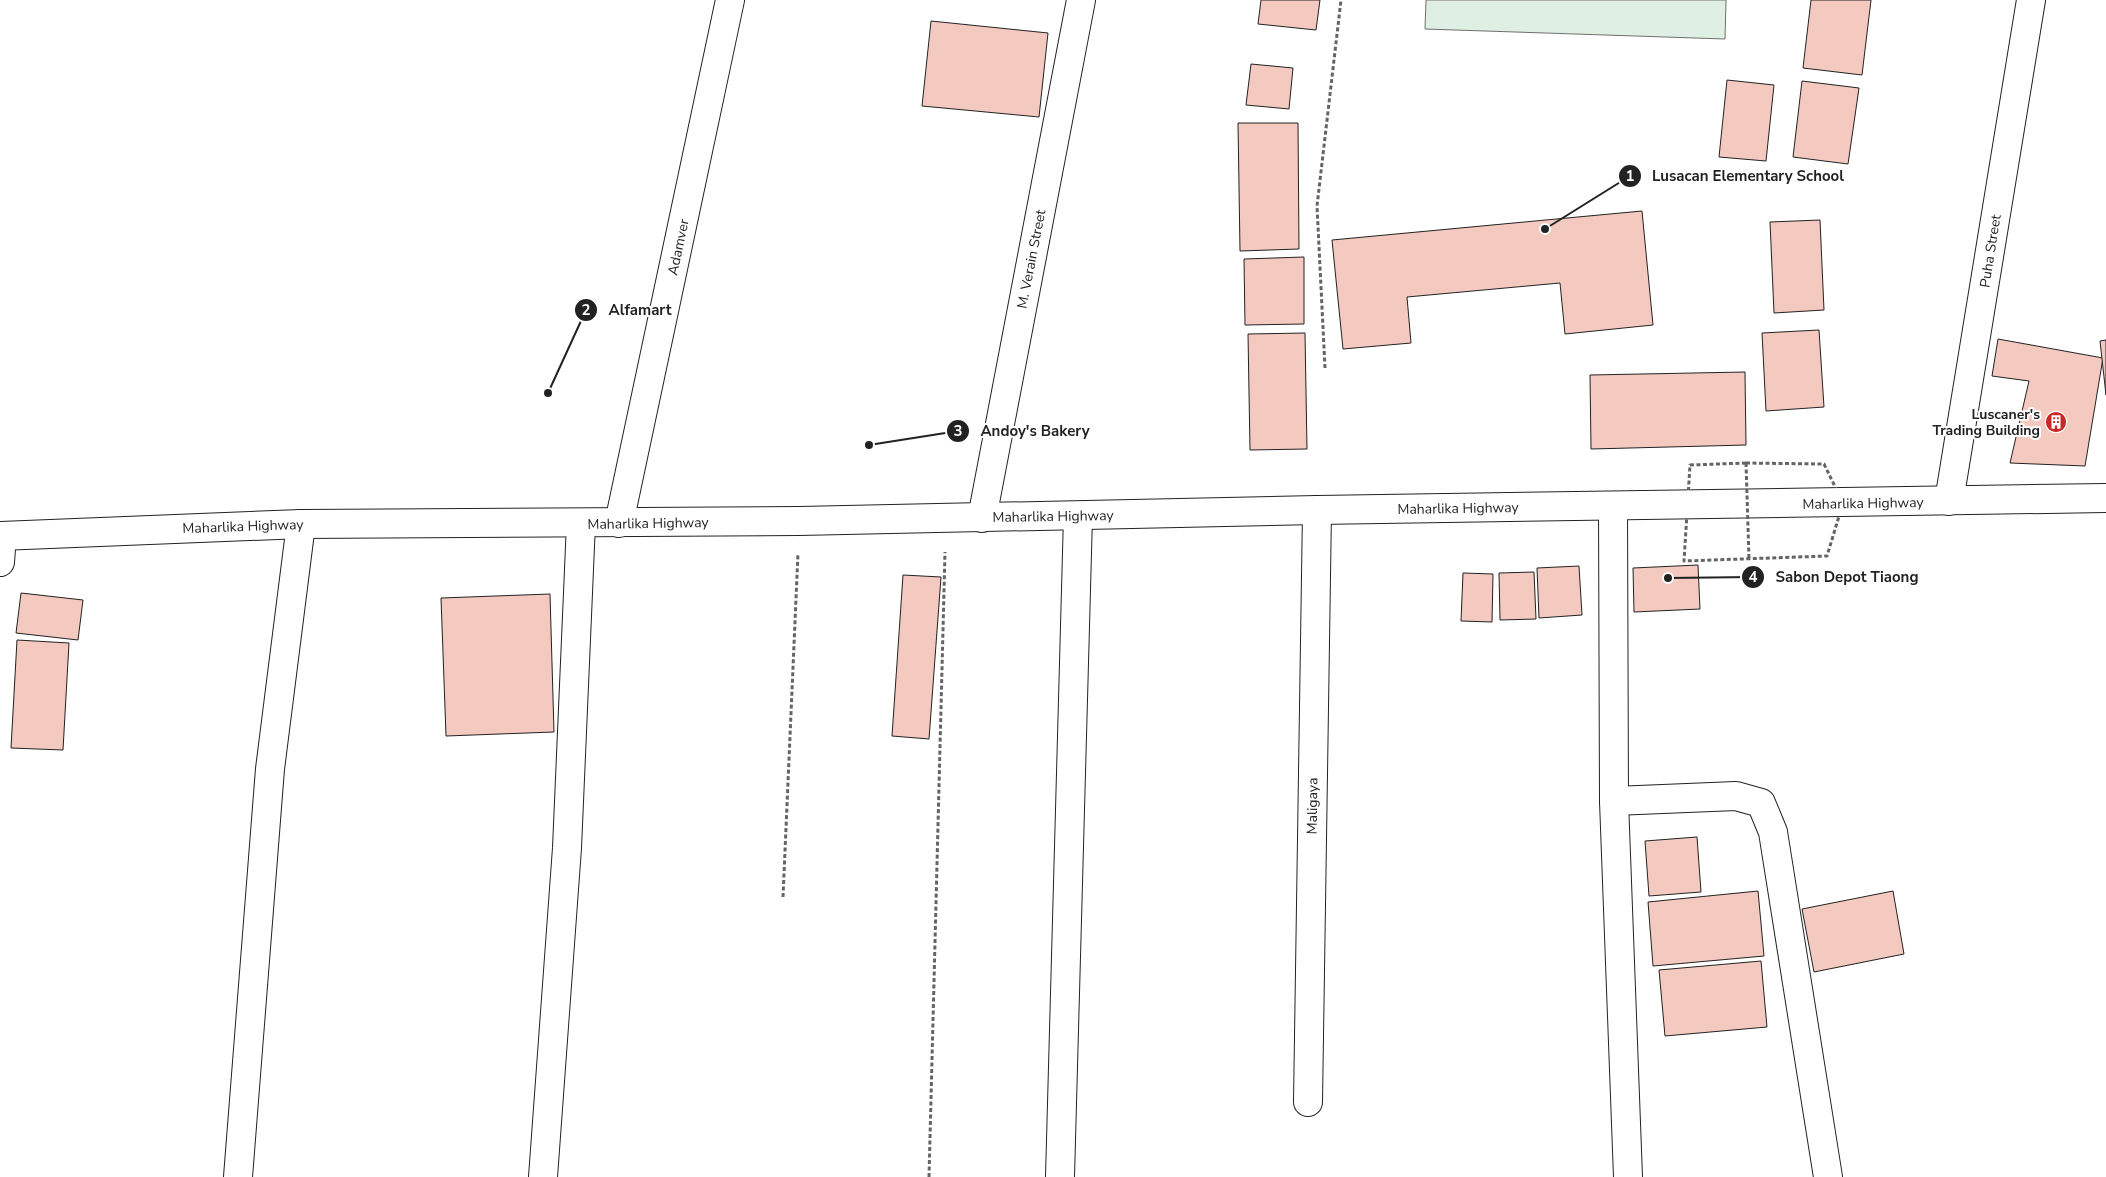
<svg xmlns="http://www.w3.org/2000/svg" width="2106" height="1177" font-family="'Nunito Sans',sans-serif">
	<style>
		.green { fill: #e0efe3; stroke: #6f6f6f }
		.building { fill: #f3c9c0; stroke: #222 }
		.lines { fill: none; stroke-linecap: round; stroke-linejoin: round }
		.minor-casing { stroke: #222; stroke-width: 30 }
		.highway-casing { stroke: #222; stroke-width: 30 }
		.path { stroke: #646464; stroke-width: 3; stroke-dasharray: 4 2.5; stroke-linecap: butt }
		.minor { stroke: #fff; stroke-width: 28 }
		.highway { stroke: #fff; stroke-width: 28 }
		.path-bridge { stroke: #646464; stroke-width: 3; stroke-dasharray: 4 2.5; stroke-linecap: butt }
		.labels { text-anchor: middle; stroke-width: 4; stroke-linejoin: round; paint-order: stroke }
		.street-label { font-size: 14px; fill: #222; stroke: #fff }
		.poi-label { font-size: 14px; font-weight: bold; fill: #222; stroke: #fff; text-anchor: end }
		.leader { fill: none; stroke: #222; stroke-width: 2 }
		.callout-dot { fill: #222; stroke: #fff; stroke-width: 2 }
		.mark-label { font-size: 15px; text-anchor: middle; font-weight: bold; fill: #fff }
		.callout-label { font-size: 15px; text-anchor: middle; font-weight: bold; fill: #222; stroke: #fff; stroke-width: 4; stroke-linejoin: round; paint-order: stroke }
	</style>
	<rect width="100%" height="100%" fill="#fff"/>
	<polygon class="green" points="1426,0 1726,0 1725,39 1425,29"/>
	<g class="building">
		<polygon points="1261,0 1320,0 1316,30 1258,24"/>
		<polygon points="1811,0 1871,0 1862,75 1803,68"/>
		<polygon points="931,21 1048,33 1039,117 922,106"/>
		<polygon points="1251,64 1293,68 1289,109 1246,105"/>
		<polygon points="1727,80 1774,85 1766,161 1719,157"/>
		<polygon points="1802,81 1859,88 1848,164 1793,157"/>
		<polygon points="1238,123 1298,123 1299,249 1240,251"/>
		<polygon points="1642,211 1653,325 1565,334 1560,283 1407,297 1411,343 1343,349 1332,240"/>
		<polygon points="1820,220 1824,310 1774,313 1770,222"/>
		<polygon points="1304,257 1304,324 1245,325 1244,259"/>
		<polygon points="1819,330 1824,407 1766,411 1762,333"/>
		<polygon points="1305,333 1307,449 1250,450 1248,334"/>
		<polygon points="1998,339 2103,358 2085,466 2010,463 2029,381 1992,376"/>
		<polygon points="2106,340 2106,395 2100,341"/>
		<polygon points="1745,372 1746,445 1591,449 1590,375"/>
		<polygon points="1698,565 1700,609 1634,612 1633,568"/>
		<polygon points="1579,566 1582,615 1539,618 1537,568"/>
		<polygon points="1534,572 1536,619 1500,620 1499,573"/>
		<polygon points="1463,573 1493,574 1492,622 1461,621"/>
		<polygon points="903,575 941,577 929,739 892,736"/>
		<polygon points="21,593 83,600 78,640 16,633"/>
		<polygon points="550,594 554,732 446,736 441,598"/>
		<polygon points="17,640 69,643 63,750 11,748"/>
		<polygon points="1697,837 1701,892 1649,896 1645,841"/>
		<polygon points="1758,891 1764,956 1653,966 1648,902"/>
		<polygon points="1893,891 1904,954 1814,972 1802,909"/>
		<polygon points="1761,961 1767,1027 1665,1036 1659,970"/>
	</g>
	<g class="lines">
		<g class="minor-casing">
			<g id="minor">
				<polyline points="1949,501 2031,0"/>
				<polyline points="1613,506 1614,801 1628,1177"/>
				<polyline points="982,518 1081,0"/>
				<polyline points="619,523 730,0"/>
				<polyline points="0,562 2,536"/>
				<polyline points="1614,801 1736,796 1761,803 1773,832 1828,1177"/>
				<polyline points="1308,1102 1317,510"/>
				<polyline points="238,1177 270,769 301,524"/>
				<polyline points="543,1177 567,848 581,523"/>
				<polyline points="1060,1177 1078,516"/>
			</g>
		</g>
		<g class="highway-casing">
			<polyline id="highway" points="0,536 301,524 799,521 1317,510 2106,498"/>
		</g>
		<g class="path">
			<polyline points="1325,368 1317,206 1341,0"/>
			<polygon points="1746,463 1824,464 1843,503 1827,556 1684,561 1690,465"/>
			<polyline points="783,897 798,553"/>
			<polyline points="929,1177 945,552"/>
		</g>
		<use href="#minor" class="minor"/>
		<use href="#highway" class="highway"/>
		<polyline class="path-bridge" points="1746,463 1749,559"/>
	</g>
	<defs>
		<g id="building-disc" transform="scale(1.125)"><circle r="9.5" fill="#c62828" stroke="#fff"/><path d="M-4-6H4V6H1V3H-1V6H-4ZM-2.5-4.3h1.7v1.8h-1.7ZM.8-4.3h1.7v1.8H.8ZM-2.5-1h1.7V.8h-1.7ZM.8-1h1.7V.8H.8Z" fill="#fff"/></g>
	</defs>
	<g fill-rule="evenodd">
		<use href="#building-disc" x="2056" y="422"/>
	</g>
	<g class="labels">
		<g class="street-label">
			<text transform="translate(678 247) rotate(-78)" y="5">Adamver</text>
			<text transform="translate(1990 251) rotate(-81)" y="5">Puha Street</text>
			<text transform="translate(1031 259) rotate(-79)" y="5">M. Verain Street</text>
			<text transform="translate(1863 503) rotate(-1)" y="5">Maharlika Highway</text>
			<text transform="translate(1458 508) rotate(-1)" y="5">Maharlika Highway</text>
			<text transform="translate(1053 516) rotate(-1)" y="5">Maharlika Highway</text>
			<text transform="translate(648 523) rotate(-1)" y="5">Maharlika Highway</text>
			<text transform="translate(243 526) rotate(-2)" y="5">Maharlika Highway</text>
			<text transform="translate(1312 806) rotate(-89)" y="5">Maligaya</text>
		</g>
		<g class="poi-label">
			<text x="2040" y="419">Luscaner's<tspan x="2040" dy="16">Trading Building</tspan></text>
		</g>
	</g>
	<path class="leader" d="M1545 229L1630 176M548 393L586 310M869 445L958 431M1668 578L1753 577"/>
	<g class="callout-dot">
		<circle cx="1545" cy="229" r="5"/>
		<circle cx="548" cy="393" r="5"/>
		<circle cx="869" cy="445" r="5"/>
		<circle cx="1668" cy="578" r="5"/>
		<circle cx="1630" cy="176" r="12"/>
		<circle cx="586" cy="310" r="12"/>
		<circle cx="958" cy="431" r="12"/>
		<circle cx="1753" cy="577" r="12"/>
	</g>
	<g class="mark-label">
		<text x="1630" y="181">1</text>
		<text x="586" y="315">2</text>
		<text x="958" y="436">3</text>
		<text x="1753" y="582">4</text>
	</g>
	<g class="callout-label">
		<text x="1748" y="181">Lusacan Elementary School</text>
		<text x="640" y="315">Alfamart</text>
		<text x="1035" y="436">Andoy's Bakery</text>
		<text x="1847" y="582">Sabon Depot Tiaong</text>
	</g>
</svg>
